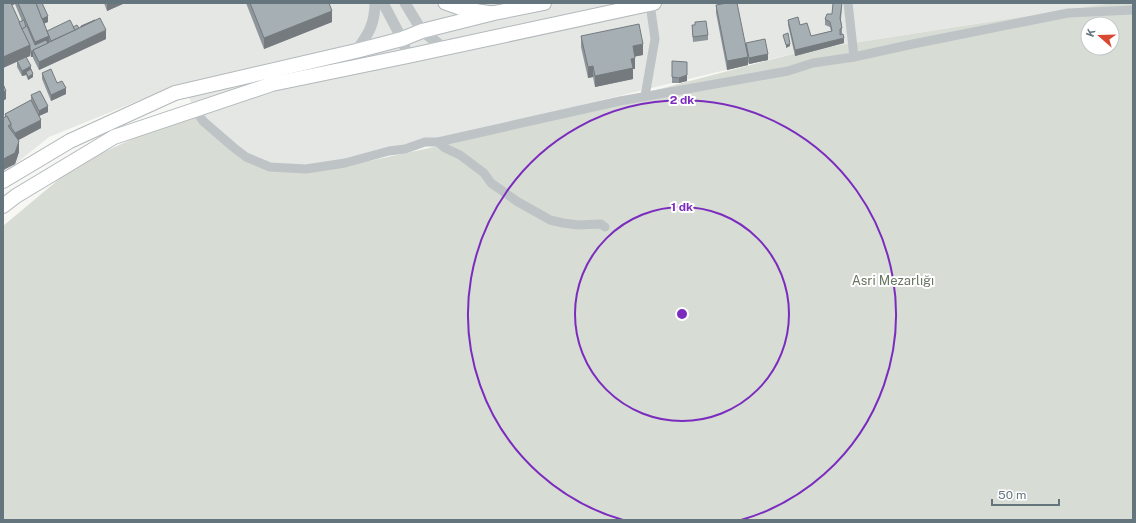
<svg xmlns="http://www.w3.org/2000/svg" width="1136" height="523" font-family="'Public Sans',sans-serif">
	<style>
		.built { fill: #e5e7e5 }
		.green { fill: #d7dcd4; fill-rule: evenodd }
		.lines { fill: none; stroke-linecap: round; stroke-linejoin: round }
		.secondary-casing { stroke: #b1b7bb; stroke-width: 15 }
		.primary-casing { stroke: #b2b8bb; stroke-width: 16 }
		.minor { stroke: #bec3c6; stroke-width: 9 }
		.tertiary { stroke: #bec3c6; stroke-width: 11 }
		.secondary { stroke: #fff; stroke-width: 13 }
		.primary { stroke: #fff; stroke-width: 14 }
		.wall { fill: #8f969b; fill-rule: evenodd }
		.shaded-wall { fill: #747a7e }
		.building { fill: #a6afb4; stroke: #747a7e }
		.ring { fill: none; stroke: #7b2cbf; stroke-width: 2 }
		.labels { text-anchor: middle; stroke-width: 4; stroke-linejoin: round; paint-order: stroke }
		.park-label { font-size: 13px; fill: #687662; stroke: #fff }
		.centre { fill: #7b2cbf; stroke: #fff; stroke-width: 2 }
		.ring-label { font-size: 12px; text-anchor: middle; font-weight: bold; fill: #7b2cbf; stroke: #fff; stroke-width: 4; stroke-linejoin: round; paint-order: stroke }
	</style>
	<rect width="100%" height="100%" fill="#f7f7f4"/>
	<polygon class="built" points="3,3 1111,3 808,50 305,172 247,158 195,110 182,83 49,137 3,174"/>
	<path class="green" d="M1111 3H1133V520H3V226L76 165 195 110 247 158 269 168 369 161 434 147 523 125 808 50ZM1088 24H1112V48H1088Z"/>
	<g class="lines">
		<g class="secondary-casing">
			<polyline id="secondary" points="445,3 459,8 492,13"/>
		</g>
		<g class="primary-casing">
			<g id="primary">
				<polyline points="3,181 70,141 175,93 356,51 402,39 422,31 494,13 544,3"/>
				<polyline points="3,206 16,196 114,137 272,84 408,56 654,3"/>
			</g>
		</g>
		<g class="minor">
			<polyline points="848,3 854,57"/>
			<polyline points="645,96 655,39 650,4"/>
			<polyline points="195,109 203,121 233,147 246,157 270,167 306,169 345,163 389,151 405,149 425,142 438,142 620,101 788,71 813,63 854,57 913,44 1068,13 1133,10"/>
			<polyline points="438,142 445,148 460,155 484,173 491,183 518,202 536,212 550,220 563,223 578,225 601,224 605,227"/>
		</g>
		<g class="tertiary">
			<polyline points="383,3 402,39 408,56"/>
			<polyline points="405,3 422,31 444,48"/>
			<path d="M356 51C368 35 375 24 375 3"/>
		</g>
		<use href="#secondary" class="secondary"/>
		<use href="#primary" class="primary"/>
	</g>
	<g class="wall">
		<path d="M3 3H42L48 22 44 23 47 31 73 27 79 28 106 39 39 70 33 58V57H31L30 53V56L26 57 33 77 28 80 26 75 22 76 17 67V61L3 68ZM15 4 22 21 19 22 12 5Z"/>
		<polygon points="104,3 125,3 107,11"/>
		<polygon points="246,3 329,3 332,22 264,49"/>
		<polygon points="716,5 746,44 768,60 749,64 748,62 748,65 727,70 716,13"/>
		<polygon points="842,6 841,20 842,28 842,34 840,34 844,43 795,56 788,25 788,20 800,25 811,36 831,31 830,27 825,25 825,19"/>
		<polygon points="692,25 708,35 708,40 693,42"/>
		<polygon points="581,36 643,55 635,56 635,69 633,69 633,79 595,87 593,77 588,78 581,47"/>
		<polygon points="672,61 687,81 679,83 672,83"/>
		<polygon points="42,73 57,83 66,94 51,101 42,79"/>
		<polygon points="31,95 48,112 39,116 41,128 18,140 19,152 15,164 5,169 3,171 3,118 5,117 5,114 31,100"/>
	</g>
	<g class="shaded-wall">
		<polygon points="10,3 15,3 15,4 9,6"/>
		<polygon points="107,3 125,3 107,11"/>
		<polygon points="332,11 332,22 264,49 264,38"/>
		<polygon points="48,16 48,22 41,25 41,19"/>
		<polygon points="106,30 106,39 39,70 39,62"/>
		<polygon points="49,36 49,44 35,50 35,42"/>
		<polygon points="844,38 844,43 795,56 795,50"/>
		<polygon points="643,44 643,55 633,57 633,46"/>
		<polygon points="790,44 790,46 786,48 786,45"/>
		<polygon points="30,45 30,56 3,68 3,57"/>
		<polygon points="33,51 33,57 31,57 31,52"/>
		<polygon points="768,54 768,60 749,64 749,58"/>
		<polygon points="748,57 748,65 727,70 727,61"/>
		<polygon points="635,58 635,69 633,69 633,79 595,87 595,76 631,59"/>
		<polygon points="31,66 31,72 26,72 26,75 22,76 22,71"/>
		<polygon points="593,66 593,77 588,78 588,67"/>
		<polygon points="687,67 687,81 679,83 679,78"/>
		<polygon points="33,74 33,77 28,80 28,77"/>
		<polygon points="66,88 66,94 51,101 51,95"/>
		<polygon points="6,91 6,99 3,101 3,92"/>
		<polygon points="48,106 48,112 39,116 39,111"/>
		<polygon points="41,120 41,128 15,142 15,133"/>
		<polygon points="19,141 19,152 15,164 5,169 3,171 3,160"/>
	</g>
	<g class="building">
		<polygon points="3,3 11,3 30,45 3,57"/>
		<polygon points="18,3 36,3 49,36 35,42"/>
		<polygon points="36,3 42,3 48,16 42,19"/>
		<polygon points="250,3 329,3 332,11 264,38"/>
		<polygon points="727,3 737,3 748,57 727,61 716,5"/>
		<polygon points="833,3 842,3 840,18 842,28 840,29 840,35 843,34 844,38 795,50 788,20 798,17 800,25 807,23 811,36 832,31 830,22 825,19 827,14 832,14"/>
		<polygon points="100,18 106,30 39,62 33,50"/>
		<polygon points="24,20 26,27 22,29 19,22"/>
		<polygon points="70,20 75,30 51,41 47,31"/>
		<polygon points="95,20 81,27 81,26"/>
		<polygon points="706,21 708,35 693,37 692,25 695,25 695,22"/>
		<polygon points="639,24 643,44 633,46 635,58 631,59 633,68 595,76 593,66 588,67 581,36"/>
		<polygon points="77,25 79,28 75,30 73,27"/>
		<polygon points="27,26 35,45 46,40 48,43 33,50 33,51 31,52 30,48 30,45 22,29"/>
		<polygon points="788,33 790,44 786,45 783,35"/>
		<polygon points="765,39 768,54 749,58 746,43"/>
		<polygon points="26,57 31,66 22,71 17,61"/>
		<polygon points="672,61 687,62 687,75 679,78 672,77"/>
		<polygon points="31,69 33,74 28,77 26,72"/>
		<polygon points="51,69 57,83 62,81 66,88 51,95 42,73"/>
		<polygon points="3,84 6,91 3,92"/>
		<polygon points="40,91 48,106 39,111 31,95"/>
		<polygon points="31,100 41,120 15,133 11,127 11,124 7,116 6,117 5,114"/>
		<polygon points="7,116 11,124 8,126 19,141 15,153 5,158 3,160 3,118"/>
	</g>
	<g class="ring">
		<circle cx="682" cy="314" r="107"/>
		<path d="M623 520A214 214 0 1 1 741 520"/>
	</g>
	<g class="labels">
		<g class="park-label">
			<text x="893" y="285">Asri Mezarlığı</text>
		</g>
	</g>
	<circle cx="682" cy="314" r="6" class="centre"/>
	<g class="ring-label">
		<text x="682" y="104">2 dk</text>
		<text x="682" y="211">1 dk</text>
	</g>
	<rect width="1136" height="523" fill="none" stroke="#64757e" stroke-width="8"/>
	<g transform="translate(1100 36) rotate(290)"><circle r="19" fill="#ffffff" stroke="#c1c8cb"/>
	<path d="M0-3L7 15L0 10L-7 15Z" fill="#d94832"/>
	<text y="-6" font-size="11" font-weight="bold" text-anchor="middle" fill="#64757e">K</text>
	</g>
	<path d="M992 499v6h67v-6" fill="none" stroke="#64757e" stroke-width="2"/>
	<text x="998" y="499" font-size="12" fill="#64757e" stroke="#ffffff" stroke-width="3" paint-order="stroke">50 m</text>
</svg>
